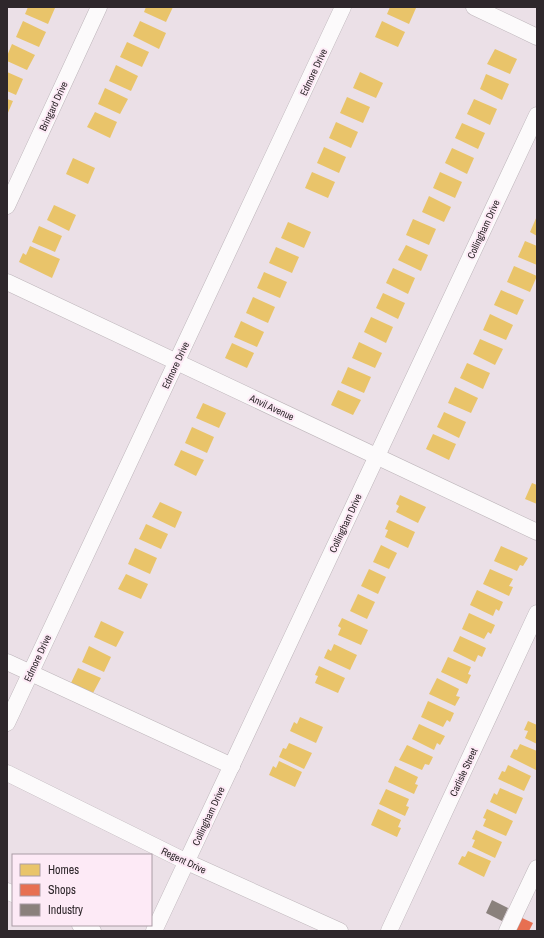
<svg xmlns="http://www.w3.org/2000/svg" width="544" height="938" font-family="'Archivo Narrow',sans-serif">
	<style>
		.homes { fill: #e9c46a }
		.shops { fill: #e76f51 }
		.industry { fill: #8a817c }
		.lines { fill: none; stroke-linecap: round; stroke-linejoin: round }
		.minor-casing { stroke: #bdb5ba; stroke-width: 17 }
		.minor { stroke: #fcfafb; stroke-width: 16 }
		.labels { text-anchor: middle; stroke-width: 4; stroke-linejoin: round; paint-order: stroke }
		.street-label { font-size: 10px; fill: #2e272b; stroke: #fdeaf6 }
	</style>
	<rect width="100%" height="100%" fill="#ebe0e7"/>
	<g class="homes">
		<polygon points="28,7 52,7 55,8 48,24 25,14"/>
		<polygon points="146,7 173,7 166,22 144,12"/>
		<polygon points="390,7 413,7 416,8 409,24 387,14"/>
		<polygon points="23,21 46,32 39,47 16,37"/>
		<polygon points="140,21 166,33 159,49 133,36"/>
		<polygon points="382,21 405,32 398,47 375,37"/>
		<polygon points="127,42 149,52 142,67 120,57"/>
		<polygon points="12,44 35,55 27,70 7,61 7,56"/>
		<polygon points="495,49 517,59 510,74 487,64"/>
		<polygon points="116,65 138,76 131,91 109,81"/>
		<polygon points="7,72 23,79 16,95 7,91"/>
		<polygon points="360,72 383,83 376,98 353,88"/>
		<polygon points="486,74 509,84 502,100 480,89"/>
		<polygon points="105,88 128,99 120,114 98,104"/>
		<polygon points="347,97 370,107 363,123 340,113"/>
		<polygon points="7,99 13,101 7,115"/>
		<polygon points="474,99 497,109 490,125 467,114"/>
		<polygon points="95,112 117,122 110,138 87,127"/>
		<polygon points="336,122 358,132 351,148 329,138"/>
		<polygon points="462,123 485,133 478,149 455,138"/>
		<polygon points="324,147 346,157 339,173 317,163"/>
		<polygon points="452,148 474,158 467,174 445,163"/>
		<polygon points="73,158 95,168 88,184 66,174"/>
		<polygon points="312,172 335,182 328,198 305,188"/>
		<polygon points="440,172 462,182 455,198 433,188"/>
		<polygon points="429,196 451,207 444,222 422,212"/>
		<polygon points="54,205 76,215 69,231 47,220"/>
		<polygon points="537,216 537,236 530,232"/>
		<polygon points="413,219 436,229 429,245 406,235"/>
		<polygon points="288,222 311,232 304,248 281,238"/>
		<polygon points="39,226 62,236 55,252 32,242"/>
		<polygon points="525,241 537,246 537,265 518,257"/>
		<polygon points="406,245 428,255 421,271 398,260"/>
		<polygon points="30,246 60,259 52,278 19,262 23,253 26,255"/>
		<polygon points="276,247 299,257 292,273 269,263"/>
		<polygon points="514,266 537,276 530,292 507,282"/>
		<polygon points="393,268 415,278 408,294 386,283"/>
		<polygon points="264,272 287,282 280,298 257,288"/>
		<polygon points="501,290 524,300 517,315 494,305"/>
		<polygon points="383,293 405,303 398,319 376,308"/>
		<polygon points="253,297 275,307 268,323 246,313"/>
		<polygon points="490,314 513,325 506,340 483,330"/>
		<polygon points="371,317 393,327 386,343 364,332"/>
		<polygon points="241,321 264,332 257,347 234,337"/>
		<polygon points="480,339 503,349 495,365 473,354"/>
		<polygon points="359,342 382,353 375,368 352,358"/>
		<polygon points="232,343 254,353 247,368 225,358"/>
		<polygon points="467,363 490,373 483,389 460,378"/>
		<polygon points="348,367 371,377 364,393 341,383"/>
		<polygon points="455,387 478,398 471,413 448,403"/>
		<polygon points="338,390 361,400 353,415 331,405"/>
		<polygon points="203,403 226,413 219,428 196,418"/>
		<polygon points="444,412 466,422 459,438 437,427"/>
		<polygon points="192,427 214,437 207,453 185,443"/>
		<polygon points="433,434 456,444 449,460 426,449"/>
		<polygon points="181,450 204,460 196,476 174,465"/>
		<polygon points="532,483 537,485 537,504 525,499"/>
		<polygon points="400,495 426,507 418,523 396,512 399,506 396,504"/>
		<polygon points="160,502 182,512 175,528 152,517"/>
		<polygon points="389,520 415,532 408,548 385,537 388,530 385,529"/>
		<polygon points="146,524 168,534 161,549 139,539"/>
		<polygon points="381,545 397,553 389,569 373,562"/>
		<polygon points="501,546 528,558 523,566 520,565 517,571 494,561"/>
		<polygon points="135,548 157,558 150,574 128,564"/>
		<polygon points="369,569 386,577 378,594 361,586"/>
		<polygon points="490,569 513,579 509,586 513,587 509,596 483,584"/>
		<polygon points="126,574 148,584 141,599 118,589"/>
		<polygon points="477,590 503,602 499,611 496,609 493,616 470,605"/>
		<polygon points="358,594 375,602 367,619 350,611"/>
		<polygon points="469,613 495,625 491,634 488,632 484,639 462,629"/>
		<polygon points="342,618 368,630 361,645 338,635 341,628 338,626"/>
		<polygon points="101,621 124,632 116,647 94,637"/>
		<polygon points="460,636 486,648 482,657 478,655 475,662 453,651"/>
		<polygon points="334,644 357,655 350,670 324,658 328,649 331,651"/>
		<polygon points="89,646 111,657 104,672 82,662"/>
		<polygon points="448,657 471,667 468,674 471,675 467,684 441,672"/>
		<polygon points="319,666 345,678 338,693 315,683 318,676 315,675"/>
		<polygon points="78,668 101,678 93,693 71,683"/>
		<polygon points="437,678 459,689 456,696 460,697 455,706 429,694"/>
		<polygon points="428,701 454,713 450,722 447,720 443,727 421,717"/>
		<polygon points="300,717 323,727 316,743 290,731 294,722 297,724"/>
		<polygon points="528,721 537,725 537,744 525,738 528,731 524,730"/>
		<polygon points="419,724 445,736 440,745 437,743 434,750 412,739"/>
		<polygon points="289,743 312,753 304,769 279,757 283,748 286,749"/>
		<polygon points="520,744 537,751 536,770 510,757 514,749 517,750"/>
		<polygon points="407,745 433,757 429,765 425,764 422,770 399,760"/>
		<polygon points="279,761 302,772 295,787 269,775 273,766 276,768"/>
		<polygon points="508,765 531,776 524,791 498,779 502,771 505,772"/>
		<polygon points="395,766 418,777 415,784 418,785 414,794 388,782"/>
		<polygon points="500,788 523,798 516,814 490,802 494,793 497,795"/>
		<polygon points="386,789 409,799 406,806 409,807 405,816 379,804"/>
		<polygon points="378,809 401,820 398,827 401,828 397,837 371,825"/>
		<polygon points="487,809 513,821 506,836 483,826 486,819 483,818"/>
		<polygon points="476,830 502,842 495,858 472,847 475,840 472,839"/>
		<polygon points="468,851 491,861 484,877 458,864 462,856 465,857"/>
	</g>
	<polygon class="shops" points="520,917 533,923 529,931 514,931"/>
	<polygon class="industry" points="492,900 508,908 502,921 486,913"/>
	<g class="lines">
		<g class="minor-casing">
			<g id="minor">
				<polyline points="474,7 537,37"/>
				<polyline points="7,206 99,7"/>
				<polyline points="7,282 537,532"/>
				<polyline points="7,662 232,766"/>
				<polyline points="7,723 343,7"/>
				<polyline points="7,773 187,862 340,931"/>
				<polyline points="7,891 13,894"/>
				<polyline points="80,925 93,931"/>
				<polyline points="154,931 537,115"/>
				<polyline points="389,931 537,613"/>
				<polyline points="507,931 537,868"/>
			</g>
		</g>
		<use href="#minor" class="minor"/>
	</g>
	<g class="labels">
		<g class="street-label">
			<text transform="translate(313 72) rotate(-65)" y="4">Edmore Drive</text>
			<text transform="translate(53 106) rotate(-65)" y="4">Bringard Drive</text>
			<text transform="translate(483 229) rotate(-65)" y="4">Collingham Drive</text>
			<text transform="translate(175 365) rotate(-65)" y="4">Edmore Drive</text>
			<text transform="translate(272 407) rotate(25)" y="4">Anvil Avenue</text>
			<text transform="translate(345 523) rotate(-65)" y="4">Collingham Drive</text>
			<text transform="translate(37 658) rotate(-65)" y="4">Edmore Drive</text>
			<text transform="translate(463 772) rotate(-65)" y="4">Carlisle Street</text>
			<text transform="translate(208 816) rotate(-65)" y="4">Collingham Drive</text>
			<text transform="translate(184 860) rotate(25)" y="4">Regent Drive</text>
		</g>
	</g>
	<rect width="544" height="938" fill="none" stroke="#2e272b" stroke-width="16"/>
	<rect x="12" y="854" width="140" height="72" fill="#fdeaf6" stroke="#aa9ca5"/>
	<rect x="20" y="864" width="20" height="12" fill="#e9c46a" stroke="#aa9ca5"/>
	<text x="48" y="874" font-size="12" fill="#2e272b">Homes</text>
	<rect x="20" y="884" width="20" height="12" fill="#e76f51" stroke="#aa9ca5"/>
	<text x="48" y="894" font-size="12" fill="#2e272b">Shops</text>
	<rect x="20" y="904" width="20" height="12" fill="#8a817c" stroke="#aa9ca5"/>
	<text x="48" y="914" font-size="12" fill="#2e272b">Industry</text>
</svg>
